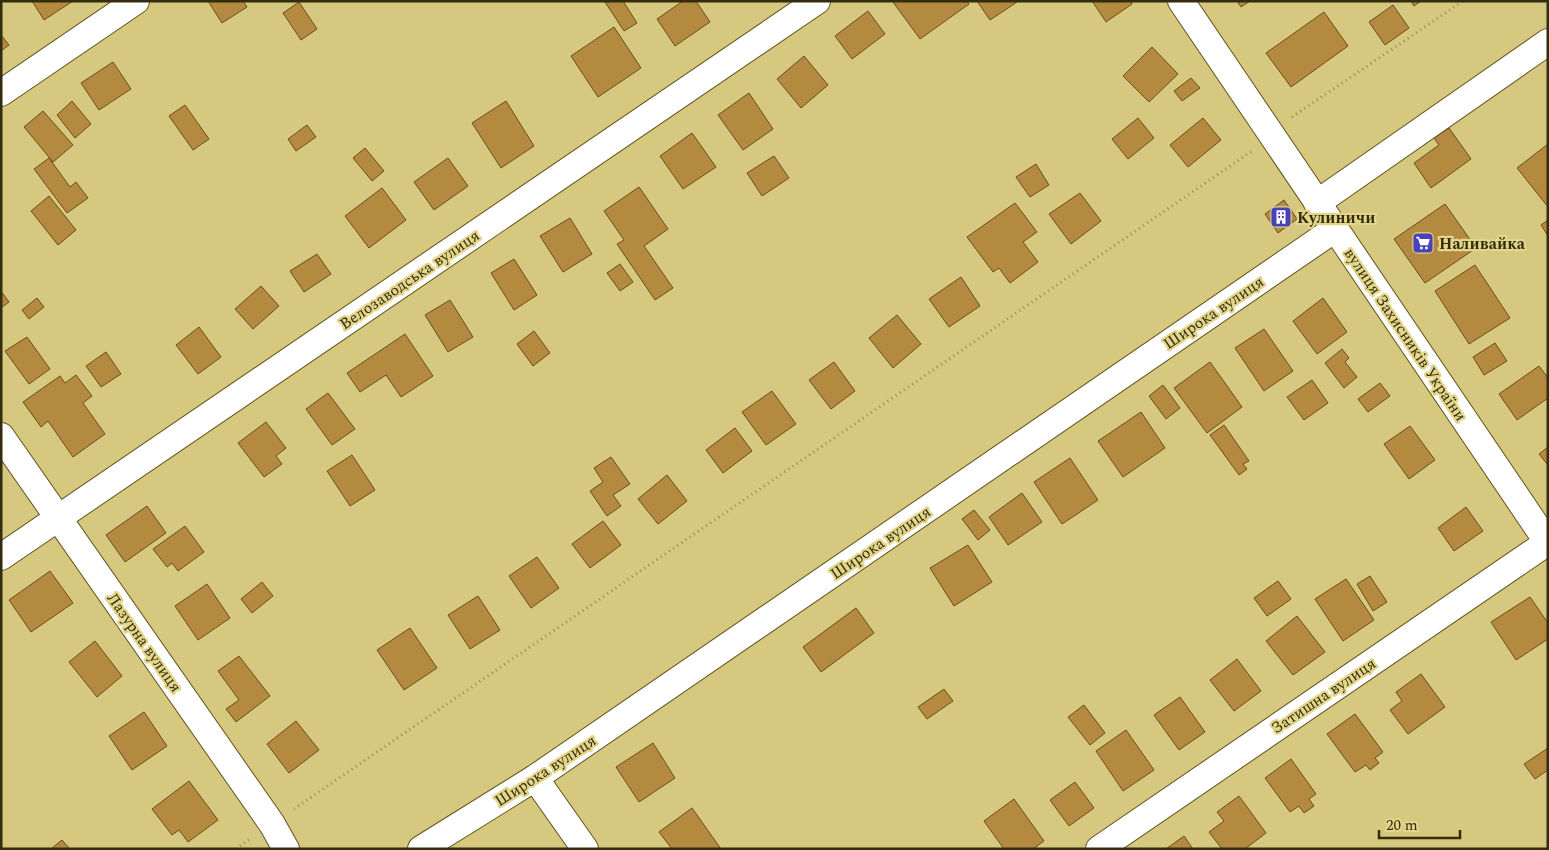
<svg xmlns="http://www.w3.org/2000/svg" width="1549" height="850" font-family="Spectral,serif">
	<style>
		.building { fill: #b48a41; stroke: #6a4e1b }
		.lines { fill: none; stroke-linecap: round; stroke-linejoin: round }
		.minor-casing { stroke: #60551d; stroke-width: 28 }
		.path { stroke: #978c53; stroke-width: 3; stroke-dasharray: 1 4; stroke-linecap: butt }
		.minor { stroke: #fff; stroke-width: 26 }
		.labels { text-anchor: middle; stroke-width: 4.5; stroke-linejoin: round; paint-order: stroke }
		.poi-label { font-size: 16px; font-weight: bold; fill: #332d0e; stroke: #e3d58a; text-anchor: start }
		.street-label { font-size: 16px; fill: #332d0e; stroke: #e3d58a }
	</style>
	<rect width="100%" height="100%" fill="#d6c87e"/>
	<g class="building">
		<polygon points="32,1 73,1 44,20"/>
		<polygon points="208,1 243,1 247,7 222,23"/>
		<polygon points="623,1 637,23 624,31 605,2"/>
		<polygon points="683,1 696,1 710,22 675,46 657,19"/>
		<polygon points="895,1 967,1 969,4 920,39 893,2"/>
		<polygon points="977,1 1017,1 1017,2 990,20"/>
		<polygon points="1092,1 1131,1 1132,4 1106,22"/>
		<polygon points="1237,1 1250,1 1241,7"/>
		<polygon points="1411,1 1421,1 1414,6"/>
		<polygon points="299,2 317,29 301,40 283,13"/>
		<polygon points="1393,5 1409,28 1385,45 1369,22"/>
		<polygon points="868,11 885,34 852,59 835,36"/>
		<polygon points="1324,12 1348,46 1291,87 1266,53"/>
		<polygon points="614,27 641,68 598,97 571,56"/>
		<polygon points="1,35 9,45 1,51"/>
		<polygon points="1152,47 1178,74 1149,102 1123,76"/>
		<polygon points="804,56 828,85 801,108 777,79"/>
		<polygon points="113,62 131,89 99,110 81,83"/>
		<polygon points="1191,78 1200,88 1182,101 1174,91"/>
		<polygon points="749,93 773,129 743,150 718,115"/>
		<polygon points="72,101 91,124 75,138 57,115"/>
		<polygon points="506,101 534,146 501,168 472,123"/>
		<polygon points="185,105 209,139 193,150 169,116"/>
		<polygon points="43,111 73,145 53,162 24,127"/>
		<polygon points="1138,118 1154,138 1128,159 1112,139"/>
		<polygon points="1203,118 1221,140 1188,167 1170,145"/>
		<polygon points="307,125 316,137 296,151 288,139"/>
		<polygon points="1449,128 1471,159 1431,188 1414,163 1439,145 1434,138"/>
		<polygon points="692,133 716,167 683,189 660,156"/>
		<polygon points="1548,144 1548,207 1517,168"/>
		<polygon points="365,148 384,171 372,181 353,158"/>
		<polygon points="774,156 789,178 762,196 747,173"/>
		<polygon points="49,158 70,187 76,182 88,198 67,213 34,169"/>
		<polygon points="448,158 468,186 434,210 414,182"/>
		<polygon points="1036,164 1049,185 1030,197 1016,177"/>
		<polygon points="639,187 668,229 644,246 673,288 655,300 617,244 624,240 604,211"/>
		<polygon points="382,188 406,220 369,248 345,216"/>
		<polygon points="1080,193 1101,221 1071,244 1049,214"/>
		<polygon points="49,196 76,230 58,245 31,211"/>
		<polygon points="1284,200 1297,219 1278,233 1265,214"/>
		<polygon points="1015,203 1037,232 1023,242 1038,262 1010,283 999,268 993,272 967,237"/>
		<polygon points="1445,204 1476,248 1425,283 1394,239"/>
		<polygon points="570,218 592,254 563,272 540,236"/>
		<polygon points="1548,220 1548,236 1541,225"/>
		<polygon points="317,254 331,274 304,292 290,271"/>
		<polygon points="514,259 537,295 514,310 491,273"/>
		<polygon points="620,264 633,282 620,291 607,273"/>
		<polygon points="1475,265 1510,318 1469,344 1435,291"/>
		<polygon points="961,277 980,306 949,327 929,299"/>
		<polygon points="261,286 279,306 253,329 235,309"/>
		<polygon points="1,291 9,302 1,308"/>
		<polygon points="37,298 44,307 29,319 22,310"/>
		<polygon points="1323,298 1347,332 1317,354 1293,321"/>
		<polygon points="450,300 473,337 448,352 425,315"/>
		<polygon points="897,315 921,344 893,368 869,338"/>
		<polygon points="199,327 221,357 198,374 176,345"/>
		<polygon points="1264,329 1293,371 1264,391 1235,348"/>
		<polygon points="534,331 550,353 533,366 517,344"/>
		<polygon points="405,334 433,376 401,397 386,375 360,392 347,373"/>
		<polygon points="27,337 50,369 29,384 5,351"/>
		<polygon points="1495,343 1507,361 1484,375 1473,357"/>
		<polygon points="1342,349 1349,358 1345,362 1357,377 1344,388 1325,363"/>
		<polygon points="106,352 121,374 101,387 86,366"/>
		<polygon points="834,362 855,391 831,409 809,380"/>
		<polygon points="1210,362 1242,407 1207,433 1174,388"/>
		<polygon points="1539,366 1548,378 1548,398 1517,420 1499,394"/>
		<polygon points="76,375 92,396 83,403 105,434 73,457 48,421 41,427 23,402 60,376 65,383"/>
		<polygon points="1312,380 1328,403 1304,420 1287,397"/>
		<polygon points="1380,383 1390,396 1368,412 1358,399"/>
		<polygon points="1163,385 1180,408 1166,419 1149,396"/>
		<polygon points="772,391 796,424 766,445 742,412"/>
		<polygon points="328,393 355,429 332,445 306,409"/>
		<polygon points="1141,412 1165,448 1123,477 1098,441"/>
		<polygon points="266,422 286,448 276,456 282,464 264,477 238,443"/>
		<polygon points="1224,425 1249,461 1243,464 1247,469 1239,475 1210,435"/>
		<polygon points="1410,426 1435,460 1409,479 1384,444"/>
		<polygon points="735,428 752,451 723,473 706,450"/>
		<polygon points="1548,447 1548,465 1539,454"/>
		<polygon points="352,455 375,490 350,506 327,471"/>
		<polygon points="611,457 630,484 613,495 621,506 607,516 590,491 603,482 594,468"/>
		<polygon points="1070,458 1098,500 1062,524 1034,482"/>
		<polygon points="667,475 687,501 658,524 638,499"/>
		<polygon points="1022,493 1042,522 1008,545 989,517"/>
		<polygon points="147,506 166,533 125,562 106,535"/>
		<polygon points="1466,507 1483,531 1454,551 1438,528"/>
		<polygon points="974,510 990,530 978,540 962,519"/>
		<polygon points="603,521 621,545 590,568 572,544"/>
		<polygon points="185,526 204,552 178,571 172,563 167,567 153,549"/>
		<polygon points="968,545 992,582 954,606 930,568"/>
		<polygon points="537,557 559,588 531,608 509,576"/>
		<polygon points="50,571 73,603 31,632 9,600"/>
		<polygon points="1370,576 1387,602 1373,611 1357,584"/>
		<polygon points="1346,579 1374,620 1343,641 1315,599"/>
		<polygon points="1278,581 1291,599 1267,616 1254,598"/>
		<polygon points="262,582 273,596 252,613 241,599"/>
		<polygon points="207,584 230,618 198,640 175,606"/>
		<polygon points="478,596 500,630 470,649 448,615"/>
		<polygon points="1530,597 1548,623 1548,639 1516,660 1491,622"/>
		<polygon points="856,608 874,633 821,672 803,647"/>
		<polygon points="1297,616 1325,652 1293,675 1266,641"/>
		<polygon points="410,628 437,668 404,690 377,650"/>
		<polygon points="95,641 122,676 97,697 69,662"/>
		<polygon points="239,656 270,696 236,722 226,709 239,700 218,671"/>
		<polygon points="1237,659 1261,691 1234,711 1210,680"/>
		<polygon points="1421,674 1445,707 1408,734 1390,710 1402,701 1396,692"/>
		<polygon points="944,689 953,701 927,719 918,707"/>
		<polygon points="1180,697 1205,732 1179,750 1154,715"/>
		<polygon points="1084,705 1105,733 1090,745 1068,717"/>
		<polygon points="144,712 167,746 132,770 109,736"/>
		<polygon points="1355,714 1383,752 1375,758 1379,763 1370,770 1366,765 1355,772 1327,734"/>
		<polygon points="296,721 319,750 289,773 267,744"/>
		<polygon points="1126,730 1154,770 1123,791 1096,751"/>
		<polygon points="653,743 675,778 639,802 616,767"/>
		<polygon points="1548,748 1548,770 1535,779 1524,764"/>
		<polygon points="1291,759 1316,794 1309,799 1314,806 1304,813 1299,806 1290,812 1265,778"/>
		<polygon points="189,781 218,820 188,842 179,830 172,835 152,809"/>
		<polygon points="1075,782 1094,808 1069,826 1050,800"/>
		<polygon points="1239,796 1266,833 1245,849 1222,849 1209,832 1224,821 1217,812"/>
		<polygon points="1014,799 1044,841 1033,849 1004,849 984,821"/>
		<polygon points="692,808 721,849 672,849 659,832"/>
		<polygon points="1184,836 1193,849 1166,849"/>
		<polygon points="62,840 70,849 52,849 52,848"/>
	</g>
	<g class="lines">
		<g class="minor-casing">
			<g id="minor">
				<polyline points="1181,1 1548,543"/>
				<polyline points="1,93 136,1"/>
				<polyline points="1317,203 1548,42"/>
				<polyline points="1,436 272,824 286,849"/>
				<polyline points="1,557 817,1"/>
				<polyline points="535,778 585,849"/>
				<polyline points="421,849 535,778 1335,229"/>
				<polyline points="1099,849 1548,542"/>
			</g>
		</g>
		<g class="path">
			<polyline points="1292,117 1463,1"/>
			<polyline points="294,809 1252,151"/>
			<polyline points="236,849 250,839"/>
		</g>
		<use href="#minor" class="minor"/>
	</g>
	<defs>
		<g id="building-square" transform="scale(1.125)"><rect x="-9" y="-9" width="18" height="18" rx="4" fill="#4842b8" stroke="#e3d58a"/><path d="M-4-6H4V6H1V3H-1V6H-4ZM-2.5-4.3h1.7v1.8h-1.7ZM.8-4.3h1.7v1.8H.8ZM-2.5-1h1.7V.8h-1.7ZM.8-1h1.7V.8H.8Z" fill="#fff"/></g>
		<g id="supermarket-square" transform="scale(1.125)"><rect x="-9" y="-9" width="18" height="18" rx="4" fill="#4842b8" stroke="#e3d58a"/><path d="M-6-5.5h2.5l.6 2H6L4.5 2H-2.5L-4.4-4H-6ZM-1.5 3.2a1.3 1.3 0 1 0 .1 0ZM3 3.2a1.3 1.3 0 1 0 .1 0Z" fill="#fff"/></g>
	</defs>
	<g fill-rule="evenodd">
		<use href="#building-square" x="1281" y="217"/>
		<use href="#supermarket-square" x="1423" y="243"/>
	</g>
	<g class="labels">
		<g class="poi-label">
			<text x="1297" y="223">Кулиничи</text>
			<text x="1439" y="249">Наливайка</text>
		</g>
		<g class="street-label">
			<text transform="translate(409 279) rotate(-34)" y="6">Велозаводська вулиця</text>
			<text transform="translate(1213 312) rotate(-34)" y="6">Широка вулиця</text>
			<text transform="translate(1406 334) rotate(56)" y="6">вулиця Захисників України</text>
			<text transform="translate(880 542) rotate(-34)" y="6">Широка вулиця</text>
			<text transform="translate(145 642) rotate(55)" y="6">Лазурна вулиця</text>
			<text transform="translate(1323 695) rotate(-34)" y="6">Затишна вулиця</text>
			<text transform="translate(545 770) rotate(-33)" y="6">Широка вулиця</text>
		</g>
	</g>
	<rect width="1549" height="850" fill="none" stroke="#332d0e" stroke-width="5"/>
	<path d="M1379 830v8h81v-8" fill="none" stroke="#332d0e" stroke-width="2.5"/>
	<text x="1386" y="830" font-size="15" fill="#332d0e" stroke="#e3d58a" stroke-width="4" paint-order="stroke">20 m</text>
</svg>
